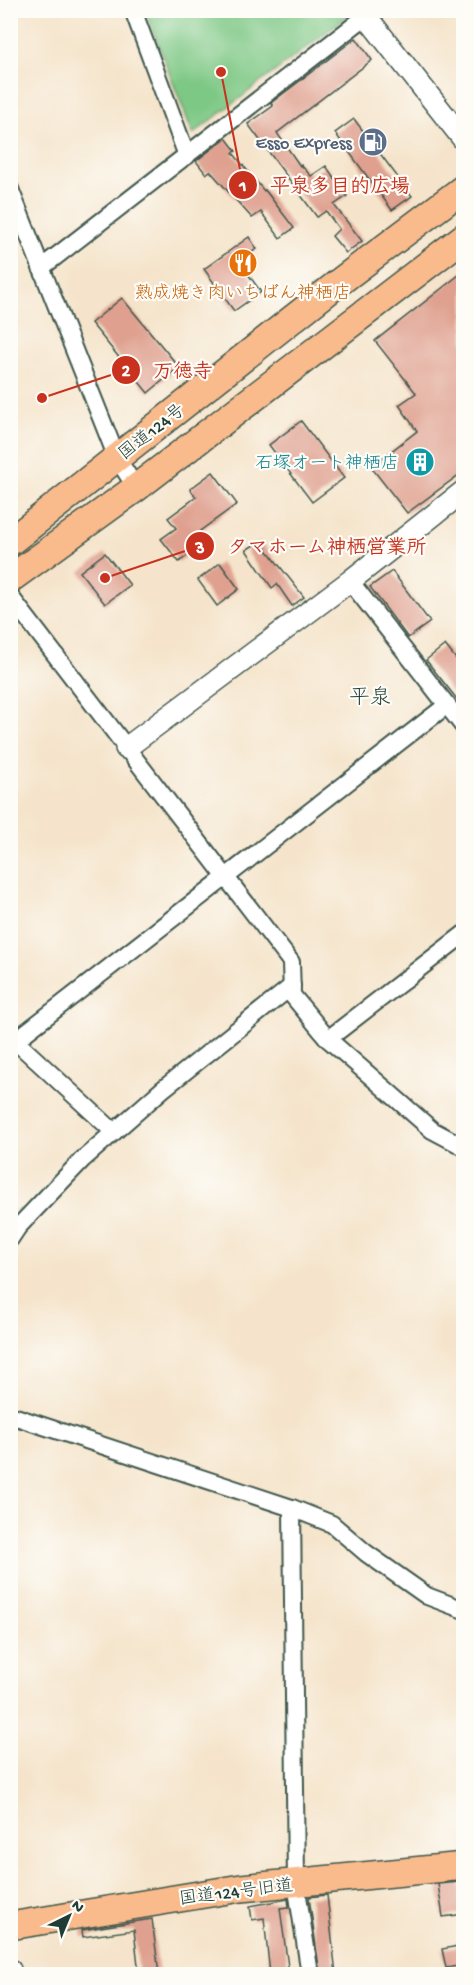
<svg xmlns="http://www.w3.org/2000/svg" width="474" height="1985" font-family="'Gochi Hand','Klee One',sans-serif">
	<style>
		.green { fill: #7ec885; stroke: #4e825c; stroke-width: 1.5 }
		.building { fill: #dfa08f }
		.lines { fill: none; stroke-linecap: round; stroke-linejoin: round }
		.minor-casing { stroke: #3f564b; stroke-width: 20 }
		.tertiary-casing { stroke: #3f564b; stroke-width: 24 }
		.trunk-casing { stroke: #3f564b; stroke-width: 30 }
		.minor { stroke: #fff; stroke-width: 16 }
		.tertiary { stroke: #fff; stroke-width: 21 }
		.trunk { stroke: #fabb8c; stroke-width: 27 }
		.labels { text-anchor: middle; stroke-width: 4.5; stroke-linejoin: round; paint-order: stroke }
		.service-label { font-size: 18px; fill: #4e5e75; stroke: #fdfcf7; text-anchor: end }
		.food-label { font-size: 18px; fill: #c56008; stroke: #fdfcf7 }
		.street-label { font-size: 18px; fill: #1f3d34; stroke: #fdfcf7 }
		.culture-label { font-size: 18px; fill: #0d838f; stroke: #fdfcf7; text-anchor: end }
		.quarter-label { font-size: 21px; fill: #1f3d34; stroke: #fdfcf7 }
		.leader { fill: none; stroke: #c8321e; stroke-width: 2 }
		.callout-dot { fill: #c8321e; stroke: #fdfcf7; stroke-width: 2 }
		.mark-label { font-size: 18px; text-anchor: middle; font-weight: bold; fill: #fff }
		.callout-label { font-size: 20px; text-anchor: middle; font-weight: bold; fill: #c8321e; stroke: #fdfcf7; stroke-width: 4.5; stroke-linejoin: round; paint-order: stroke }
	</style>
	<rect width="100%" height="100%" fill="#fdfcf7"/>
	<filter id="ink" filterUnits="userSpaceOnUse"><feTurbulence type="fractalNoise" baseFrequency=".0167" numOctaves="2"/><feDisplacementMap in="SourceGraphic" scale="12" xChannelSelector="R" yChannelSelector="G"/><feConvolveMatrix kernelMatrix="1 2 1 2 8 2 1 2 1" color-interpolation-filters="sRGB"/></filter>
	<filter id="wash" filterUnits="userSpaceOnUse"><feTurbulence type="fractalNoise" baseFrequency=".008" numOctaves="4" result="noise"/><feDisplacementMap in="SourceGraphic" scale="24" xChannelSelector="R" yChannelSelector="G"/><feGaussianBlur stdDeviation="1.35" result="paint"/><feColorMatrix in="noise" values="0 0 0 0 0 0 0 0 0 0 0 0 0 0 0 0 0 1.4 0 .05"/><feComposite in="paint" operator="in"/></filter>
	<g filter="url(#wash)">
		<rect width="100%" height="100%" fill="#f5e4cb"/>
		<polygon class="green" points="145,11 354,11 193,134"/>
		<g id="blocks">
			<g class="building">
				<polygon points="356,38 372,60 277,133 300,166 301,165 311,176 326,166 347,196 334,205 362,241 346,253 332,236 339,229 326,211 317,217 248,124 273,106 271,103"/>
				<polygon points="354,119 412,196 392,210 335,133"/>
				<polygon points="226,138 236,151 233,153 264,191 265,190 294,228 280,238 261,212 252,218 210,171 206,174 196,161"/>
				<polygon points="249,237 257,249 238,260 261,292 234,311 204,269"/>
				<polygon points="464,271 464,471 407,513 371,467 417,431 399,405 416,393 375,341"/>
				<polygon points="122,298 179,367 148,393 91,323"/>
				<polygon points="301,421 344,478 312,502 269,445"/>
				<polygon points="213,472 237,504 200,531 207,541 179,562 161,539 176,528 168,518 196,497 190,489"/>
				<polygon points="260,541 304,597 292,606 277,584 272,588 246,550"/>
				<polygon points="105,553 130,585 105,604 80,572"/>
				<polygon points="220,563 239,589 217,606 198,580"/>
				<polygon points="392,571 430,622 408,638 370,587"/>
				<polygon points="445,645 464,669 464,708 426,660"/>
				<polygon points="460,1882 464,1914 443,1917 438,1884"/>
				<polygon points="327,1895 336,1974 320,1974 309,1897"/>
				<polygon points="288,1899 289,1907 280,1908 289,1974 270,1974 264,1918 252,1920 250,1906"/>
				<polygon points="152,1919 159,1974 139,1974 134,1930 83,1937 82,1930"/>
				<polygon points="464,1945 464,1965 446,1968 442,1949"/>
			</g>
		</g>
	</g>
	<g filter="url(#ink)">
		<use href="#blocks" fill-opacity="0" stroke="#3f564b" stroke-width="1.5"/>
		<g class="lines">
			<g class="minor-casing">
				<g id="minor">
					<polyline points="133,10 187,156"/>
					<polyline points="10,189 117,458 136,488"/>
					<polyline points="41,268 374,10"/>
					<polyline points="350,581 464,727"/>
					<polyline points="10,596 291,962 292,995 328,1039 432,1130 464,1147"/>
					<polyline points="10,1036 114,1132"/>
					<polyline points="328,1039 464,934"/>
					<polyline points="16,1040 447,705"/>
					<polyline points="10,1239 18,1227 82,1160 163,1089 292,986"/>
					<polyline points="10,1415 292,1508 332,1524 366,1553 427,1596 464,1610"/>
					<polyline points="292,1508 296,1883 310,1974"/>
				</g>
			</g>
			<g class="tertiary-casing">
				<g id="tertiary">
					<polyline points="366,16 464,140"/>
					<polyline points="126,748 350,581 464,491"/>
					<polyline points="10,1970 12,1974"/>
				</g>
			</g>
			<g class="trunk-casing">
				<g id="trunk">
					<polyline points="10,542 342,280 464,188"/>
					<polyline points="10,579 136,488 464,237"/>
					<polyline points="10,1926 241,1888 464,1866"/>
				</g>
			</g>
			<use href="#minor" class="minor"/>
			<use href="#tertiary" class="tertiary"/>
			<use href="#trunk" class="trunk"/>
		</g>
	</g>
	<defs>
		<g id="fuel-disc" transform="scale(1.5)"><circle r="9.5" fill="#5c6f8a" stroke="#fdfcf7"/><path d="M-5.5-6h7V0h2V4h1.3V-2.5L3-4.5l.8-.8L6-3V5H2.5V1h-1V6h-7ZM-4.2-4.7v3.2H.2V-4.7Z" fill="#fff"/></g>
		<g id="restaurant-disc" transform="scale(1.5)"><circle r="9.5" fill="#e8710a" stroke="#fdfcf7"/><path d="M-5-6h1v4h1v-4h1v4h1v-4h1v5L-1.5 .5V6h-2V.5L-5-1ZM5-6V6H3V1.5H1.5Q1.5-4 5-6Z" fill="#fff"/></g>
		<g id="building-disc" transform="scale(1.5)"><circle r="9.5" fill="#0f9aa8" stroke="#fdfcf7"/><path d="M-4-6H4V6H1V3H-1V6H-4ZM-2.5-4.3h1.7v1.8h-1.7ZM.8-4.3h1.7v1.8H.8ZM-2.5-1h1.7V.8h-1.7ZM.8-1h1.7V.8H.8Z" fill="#fff"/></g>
	</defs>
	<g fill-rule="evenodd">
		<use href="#fuel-disc" x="373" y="142"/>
		<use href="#restaurant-disc" x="243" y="263"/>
		<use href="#building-disc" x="420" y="462"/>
	</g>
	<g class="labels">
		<g class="service-label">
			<text x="352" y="148">Esso Express</text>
		</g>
		<g class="food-label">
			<text x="243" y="298">熟成焼き肉いちばん神栖店</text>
		</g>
		<g class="street-label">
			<text transform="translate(151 431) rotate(-38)" y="6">国道124号</text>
			<text transform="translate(236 1891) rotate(-7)" y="6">国道124号旧道</text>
		</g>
		<g class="culture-label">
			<text x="399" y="468">石塚オート神栖店</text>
		</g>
		<g class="quarter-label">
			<text x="370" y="703">平泉</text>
		</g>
	</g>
	<path class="leader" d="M221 72L243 185M42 398L126 370M105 578L200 546"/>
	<g class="callout-dot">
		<circle cx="221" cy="72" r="6"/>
		<circle cx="42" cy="398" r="6"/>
		<circle cx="105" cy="578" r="6"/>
		<circle cx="243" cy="185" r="15"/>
		<circle cx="126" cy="370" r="15"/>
		<circle cx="200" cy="546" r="15"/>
	</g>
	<g class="mark-label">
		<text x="243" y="191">1</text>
		<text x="126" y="376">2</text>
		<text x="200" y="553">3</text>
	</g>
	<g class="callout-label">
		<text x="340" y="192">平泉多目的広場</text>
		<text x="183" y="377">万徳寺</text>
		<text x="327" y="553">タマホーム神栖営業所</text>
	</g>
	<rect width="474" height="1985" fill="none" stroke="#fdfcf7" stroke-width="36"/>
	<g transform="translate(69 1916) rotate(43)" stroke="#fdfcf7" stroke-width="4.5" paint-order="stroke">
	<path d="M0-4.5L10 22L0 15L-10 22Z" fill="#1f3d34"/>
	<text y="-9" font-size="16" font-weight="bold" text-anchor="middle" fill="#1f3d34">N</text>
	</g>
</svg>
